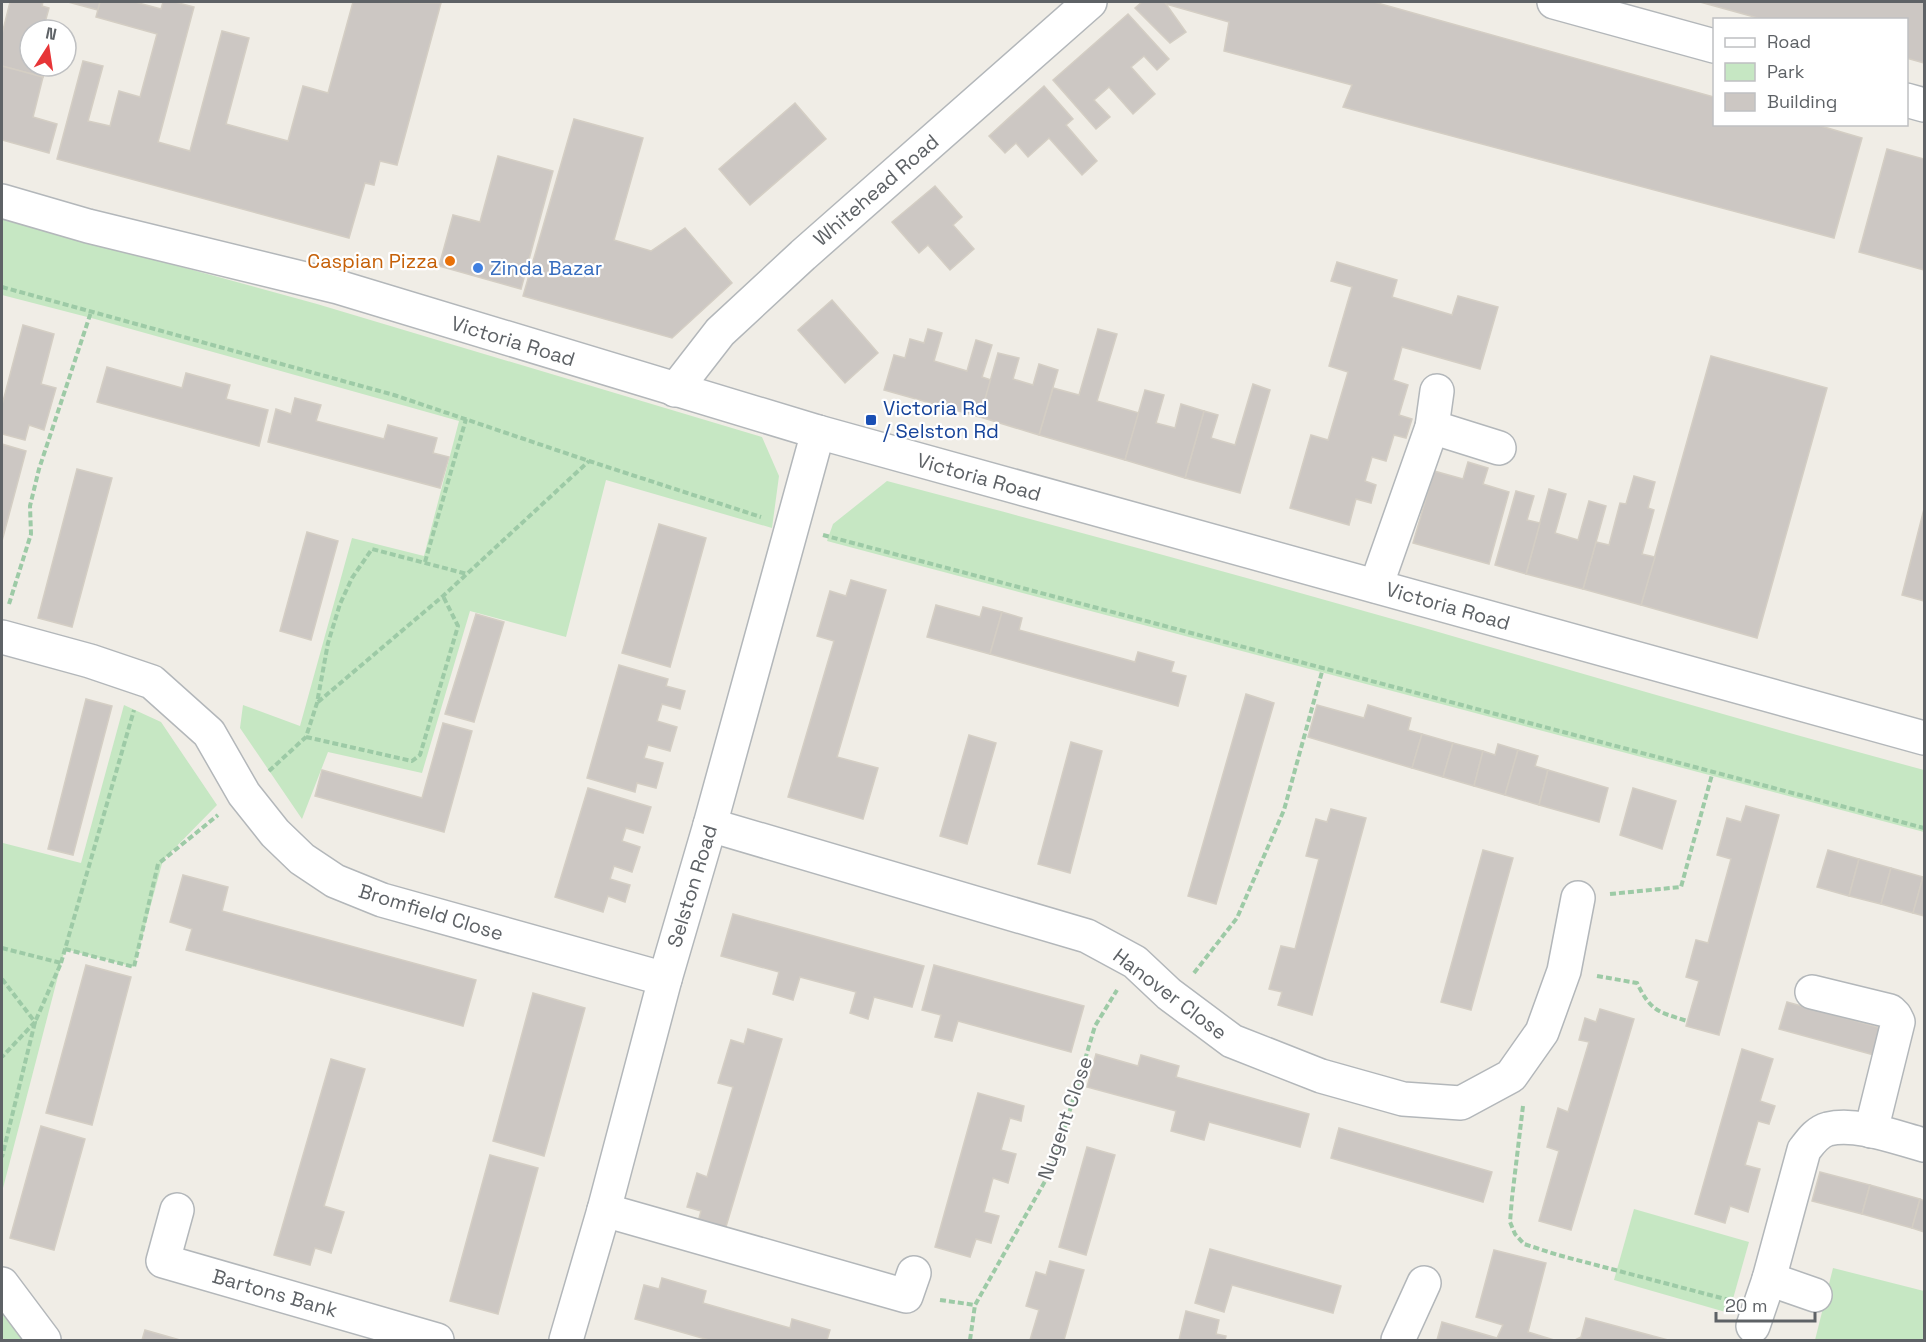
<svg xmlns="http://www.w3.org/2000/svg" width="1926" height="1342" font-family="'Space Grotesk',sans-serif">
	<style>
		.green { fill: #c6e7c3 }
		.building { fill: #ccc7c3; stroke: #d4cec4; stroke-width: 1.5 }
		.lines { fill: none; stroke-linecap: round; stroke-linejoin: round }
		.minor-casing { stroke: #b3b7ba; stroke-width: 36 }
		.path { stroke: #9dcaa6; stroke-width: 4; stroke-dasharray: 6 3; stroke-linecap: butt }
		.minor { stroke: #fff; stroke-width: 33 }
		.food-dot { fill: #e8710a; stroke: #fff; stroke-width: 2 }
		.shop-dot { fill: #3f7fe0; stroke: #fff; stroke-width: 2 }
		.transit-dot { fill: #1a4fb4; stroke: #fff; stroke-width: 2 }
		.labels { text-anchor: middle; stroke-width: 4.5; stroke-linejoin: round; paint-order: stroke }
		.street-label { font-size: 20px; fill: #5e6266; stroke: #fff }
		.food-label { font-size: 20px; fill: #c56008; stroke: #fff; text-anchor: end }
		.shop-label { font-size: 20px; fill: #366cbe; stroke: #fff; text-anchor: start }
		.transit-label { font-size: 20px; fill: #164399; stroke: #fff; text-anchor: start }
	</style>
	<rect width="100%" height="100%" fill="#f0ede6"/>
	<g class="green">
		<polygon points="2,218 317,304 762,437 779,476 772,528 606,480 566,637 470,611 422,773 328,752 302,819 240,728 243,705 300,726 352,538 424,556 459,421 95,319 2,295"/>
		<path d="M887 481C1070 529 1253 579 1435 631 1598 678 1761 726 1924 770V832L827 541 833 524Z"/>
		<polygon points="124,705 161,722 217,805 163,860 134,967 65,949 2,1192 2,849 3,843 81,863"/>
		<polygon points="1634,1209 1749,1242 1729,1313 1614,1280"/>
		<polygon points="1833,1268 1924,1291 1924,1340 1815,1340"/>
		<polygon points="2,1310 24,1340 2,1340"/>
	</g>
	<g class="building">
		<polygon points="10,2 43,2 42,6 49,8 43,30 30,30 30,66 46,66 43,77 2,66 2,34"/>
		<polygon points="68,2 100,2 98,10"/>
		<polygon points="100,2 135,2 161,9 163,2 175,2 194,7 158,142 190,151 222,31 249,38 226,124 288,141 303,86 328,93 353,2 441,3 397,165 380,161 374,185 365,183 349,238 57,159 83,61 103,66 88,121 110,126 119,91 140,97 157,34 96,17"/>
		<polygon points="1142,2 1374,2 1714,97 1714,124 1814,124 1862,138 1834,238 1343,107 1352,85 1224,51 1229,22 1166,4 1186,32 1170,43 1135,8"/>
		<polygon points="1700,2 1924,2 1924,63 1906,58 1906,20 1765,20"/>
		<polygon points="1128,14 1169,59 1157,70 1144,56 1131,67 1155,94 1133,114 1109,87 1094,100 1110,117 1096,129 1053,80"/>
		<polygon points="2,66 43,77 33,117 57,124 49,153 2,140"/>
		<polygon points="1044,86 1073,119 1066,125 1097,161 1082,175 1049,138 1028,157 1016,143 1005,153 989,136"/>
		<polygon points="795,103 826,139 750,205 719,169"/>
		<polygon points="574,119 643,138 614,240 651,251 685,228 732,283 672,338 523,296"/>
		<polygon points="1887,149 1924,159 1924,270 1859,252"/>
		<polygon points="498,156 553,171 521,289 439,266 453,215 480,222"/>
		<polygon points="935,186 962,217 953,225 974,249 950,270 928,245 919,253 892,222"/>
		<polygon points="1337,262 1397,280 1392,297 1452,315 1458,296 1498,307 1480,369 1402,347 1393,380 1408,385 1399,415 1412,419 1406,438 1394,435 1386,461 1372,457 1365,481 1376,485 1371,503 1356,499 1349,525 1290,508 1311,435 1328,440 1348,372 1329,366 1352,287 1331,281"/>
		<polygon points="832,300 878,353 845,383 798,330"/>
		<polygon points="23,325 54,334 41,384 56,388 44,430 29,425 25,440 2,434 2,405"/>
		<polygon points="928,329 942,333 934,361 967,371 976,340 992,345 982,377 991,380 980,417 884,390 894,355 905,358 910,339 924,343"/>
		<polygon points="1098,329 1117,334 1097,401 1139,413 1125,460 1039,435 1053,388 1079,395"/>
		<polygon points="998,353 1019,358 1013,379 1033,385 1039,364 1058,370 1039,435 980,417"/>
		<polygon points="1711,356 1827,388 1757,638 1641,605"/>
		<polygon points="107,367 182,388 186,373 230,385 226,399 268,410 259,446 97,402"/>
		<polygon points="1253,384 1270,390 1240,493 1185,478 1204,411 1218,415 1211,438 1235,445"/>
		<polygon points="1145,390 1164,395 1156,423 1175,428 1181,404 1204,411 1185,478 1125,460"/>
		<polygon points="295,398 321,405 316,421 384,439 388,425 437,438 433,453 449,457 440,488 268,442 276,409 291,414"/>
		<polygon points="2,444 26,451 2,541"/>
		<polygon points="1468,462 1488,468 1483,484 1509,492 1489,564 1413,543 1434,471 1463,479"/>
		<polygon points="77,469 112,478 72,627 38,618"/>
		<polygon points="1634,476 1655,482 1648,508 1654,510 1642,554 1655,557 1641,605 1583,589 1596,542 1609,545 1620,503 1626,504"/>
		<polygon points="1549,489 1566,494 1555,533 1578,540 1589,501 1606,506 1583,589 1526,574"/>
		<polygon points="1516,491 1534,496 1527,520 1540,523 1526,574 1495,565"/>
		<polygon points="1924,509 1924,601 1902,595"/>
		<polygon points="659,524 706,538 670,667 622,653"/>
		<polygon points="307,532 338,541 311,640 280,631"/>
		<polygon points="851,580 886,590 837,757 878,768 863,819 788,797 834,641 817,636 830,591 846,596"/>
		<polygon points="936,605 980,617 983,607 1002,612 990,654 927,637"/>
		<polygon points="1002,612 1022,618 1019,630 1135,662 1138,652 1174,662 1171,672 1186,676 1178,706 990,654"/>
		<polygon points="476,614 504,622 474,722 445,714"/>
		<polygon points="619,665 668,679 666,686 685,691 680,709 662,704 657,721 677,727 670,751 648,745 644,758 663,763 656,788 637,783 635,792 587,778"/>
		<polygon points="1246,694 1274,703 1216,904 1188,896"/>
		<polygon points="86,699 112,706 73,855 48,849"/>
		<polygon points="1317,705 1364,718 1368,705 1411,718 1408,730 1422,734 1412,768 1308,737"/>
		<polygon points="443,723 472,731 444,832 315,796 322,770 422,798"/>
		<polygon points="1422,734 1453,743 1443,777 1412,768"/>
		<polygon points="969,735 996,743 967,844 940,836"/>
		<polygon points="1071,742 1102,751 1070,873 1038,864"/>
		<polygon points="1453,743 1483,751 1474,786 1443,777"/>
		<polygon points="1498,744 1518,750 1505,795 1474,786 1483,751 1495,755"/>
		<polygon points="1518,750 1538,756 1535,766 1548,770 1539,805 1505,795"/>
		<polygon points="1548,770 1608,788 1599,822 1539,805"/>
		<polygon points="588,788 651,807 643,833 626,828 622,841 640,847 632,872 614,866 610,879 630,885 625,902 608,896 603,912 555,897"/>
		<polygon points="1633,788 1676,801 1662,849 1620,835"/>
		<polygon points="1746,806 1779,815 1719,1035 1686,1026 1699,981 1686,977 1696,940 1708,943 1731,859 1717,855 1727,818 1741,822"/>
		<polygon points="1331,809 1366,818 1312,1015 1278,1005 1282,992 1269,989 1281,946 1295,949 1319,859 1306,856 1316,819 1327,822"/>
		<polygon points="1483,850 1513,858 1471,1010 1441,1002"/>
		<polygon points="1828,850 1859,859 1849,896 1817,887"/>
		<polygon points="1859,859 1891,868 1881,904 1849,896"/>
		<polygon points="1891,868 1923,877 1913,913 1881,904"/>
		<polygon points="183,875 228,887 222,911 476,980 463,1026 186,950 192,929 170,922"/>
		<polygon points="1923,877 1924,877 1924,916 1913,913"/>
		<polygon points="733,914 924,966 912,1007 874,997 868,1019 850,1013 856,992 800,977 793,1000 773,994 779,972 721,956"/>
		<polygon points="86,965 131,977 92,1125 46,1113"/>
		<polygon points="934,965 1084,1006 1071,1052 958,1021 952,1041 935,1037 941,1015 922,1010"/>
		<polygon points="533,993 585,1008 544,1156 493,1141"/>
		<polygon points="1787,1002 1892,1031 1885,1058 1779,1029"/>
		<polygon points="1600,1009 1634,1019 1571,1230 1539,1221 1559,1151 1547,1147 1558,1108 1568,1112 1589,1042 1579,1040 1585,1018 1596,1022"/>
		<polygon points="748,1029 782,1039 725,1230 698,1222 701,1211 687,1207 697,1173 707,1177 733,1087 718,1083 731,1040 744,1044"/>
		<polygon points="1742,1049 1773,1059 1760,1101 1775,1106 1769,1124 1758,1121 1745,1165 1760,1169 1748,1212 1730,1206 1725,1223 1695,1214"/>
		<polygon points="1096,1054 1138,1066 1141,1055 1179,1066 1176,1077 1309,1114 1300,1147 1209,1122 1204,1140 1171,1131 1176,1111 1087,1087"/>
		<polygon points="331,1059 365,1069 324,1206 344,1212 331,1253 315,1248 310,1265 274,1255"/>
		<polygon points="978,1093 1024,1106 1021,1121 1010,1118 1001,1150 1016,1154 1008,1183 993,1178 984,1212 999,1216 991,1243 976,1239 970,1257 935,1247"/>
		<polygon points="41,1126 85,1139 54,1250 10,1238"/>
		<polygon points="1339,1128 1492,1172 1483,1202 1331,1158"/>
		<polygon points="1087,1147 1115,1155 1086,1255 1059,1247"/>
		<polygon points="490,1155 538,1168 498,1314 450,1301"/>
		<polygon points="1820,1172 1870,1185 1862,1214 1812,1201"/>
		<polygon points="1870,1185 1920,1199 1912,1228 1862,1214"/>
		<polygon points="1920,1199 1924,1201 1924,1232 1912,1228"/>
		<polygon points="1210,1249 1341,1286 1333,1313 1232,1285 1224,1312 1195,1303"/>
		<polygon points="1494,1250 1546,1263 1528,1332 1554,1340 1437,1340 1442,1322 1497,1338 1503,1325 1476,1317"/>
		<polygon points="1050,1261 1084,1270 1064,1340 1030,1340 1039,1310 1026,1306 1036,1272 1046,1275"/>
		<polygon points="662,1278 706,1291 703,1303 790,1328 792,1319 830,1330 827,1340 709,1340 635,1319 644,1285 659,1289"/>
		<polygon points="1186,1311 1219,1320 1216,1334 1226,1336 1225,1340 1179,1340"/>
		<polygon points="1586,1318 1601,1322 1668,1340 1575,1340 1581,1337"/>
		<polygon points="145,1330 180,1340 142,1340"/>
	</g>
	<g class="lines">
		<g class="minor-casing">
			<g id="minor">
				<polyline points="1554,2 1714,46"/>
				<polyline points="1906,100 1924,105"/>
				<polyline points="2,201 88,226 338,287 818,432 1924,738"/>
				<polyline points="675,390 720,332 803,255 1090,2"/>
				<polyline points="1432,427 1499,448"/>
				<polyline points="1376,586 1432,427 1437,391"/>
				<polyline points="2,637 90,661 152,682 209,733 244,794 275,833 302,859 335,881 382,900 665,979"/>
				<polyline points="710,825 1087,936 1135,962 1169,994 1232,1041 1321,1076 1403,1099 1461,1103 1511,1076 1542,1032 1564,971 1578,898"/>
				<polyline points="1812,992 1890,1011 1895,1016 1898,1022 1871,1131"/>
				<polyline points="177,1210 163,1261 437,1340"/>
				<polyline points="604,1210 906,1296 914,1273"/>
				<polyline points="1769,1279 1815,1295"/>
				<polyline points="2,1284 44,1340"/>
				<path d="M1753 1326 1769 1279 1804 1150C1811 1141 1817 1132 1828 1129 1857 1122 1897 1138 1924 1145"/>
				<polyline points="566,1340 604,1210 665,979 710,825 818,432"/>
				<polyline points="1398,1340 1424,1283"/>
			</g>
		</g>
		<g class="path">
			<polyline points="2,287 394,395 589,461 761,517"/>
			<polyline points="823,535 1924,828"/>
			<polyline points="425,562 466,419"/>
			<polyline points="9,604 31,534 30,506 39,469 91,312"/>
			<polyline points="318,702 443,596 589,461"/>
			<polyline points="306,737 412,761 420,755 458,626 443,596"/>
			<polyline points="269,771 306,737 317,703 328,643 340,604 352,578 372,549 467,574"/>
			<polyline points="1610,894 1681,887 1713,771"/>
			<polyline points="2,948 61,963 35,1022 2,1157"/>
			<polyline points="65,949 134,967 158,864 218,815"/>
			<polyline points="61,963 134,710"/>
			<polyline points="1194,973 1237,918 1284,810 1323,668"/>
			<path d="M1597 976 1637 983C1651 1012 1659 1012 1687 1021"/>
			<polyline points="2,979 35,1022 2,1057"/>
			<polyline points="1523,1106 1512,1198 1510,1222 1515,1234 1524,1244 1558,1255 1729,1300"/>
			<polyline points="940,1300 975,1305 1053,1167 1095,1026 1117,990"/>
			<polyline points="970,1340 975,1305"/>
		</g>
		<use href="#minor" class="minor"/>
	</g>
	<circle class="food-dot" cx="450" cy="261" r="6"/>
	<circle class="shop-dot" cx="478" cy="268" r="6"/>
	<rect class="transit-dot" x="865" y="414" width="12" height="12" rx="3"/>
	<g class="labels">
		<g class="street-label">
			<text transform="translate(876 190) rotate(-41)" y="7">Whitehead Road</text>
			<text transform="translate(513 341) rotate(17)" y="7">Victoria Road</text>
			<text transform="translate(979 477) rotate(16)" y="7">Victoria Road</text>
			<text transform="translate(1448 606) rotate(16)" y="7">Victoria Road</text>
			<text transform="translate(692 886) rotate(-73)" y="7">Selston Road</text>
			<text transform="translate(431 912) rotate(17)" y="7">Bromfield Close</text>
			<text transform="translate(1170 994) rotate(37)" y="7">Hanover Close</text>
			<text transform="translate(1065 1118) rotate(-71)" y="7">Nugent Close</text>
			<text transform="translate(275 1293) rotate(16)" y="7">Bartons Bank</text>
		</g>
		<g class="food-label">
			<text x="438" y="268">Caspian Pizza</text>
		</g>
		<g class="shop-label">
			<text x="490" y="275">Zinda Bazar</text>
		</g>
		<g class="transit-label">
			<text x="883" y="415">Victoria Rd<tspan x="883" dy="23">/ Selston Rd</tspan></text>
		</g>
	</g>
	<rect width="1926" height="1342" fill="none" stroke="#5e6266" stroke-width="6"/>
	<rect x="1713" y="18" width="195" height="108" fill="#ffffff" stroke="#bfc0c2" stroke-width="1.5"/>
	<rect x="1725" y="38" width="30" height="9" fill="#ffffff" stroke="#bfc0c2" stroke-width="1.5"/>
	<text x="1767" y="48" font-size="18" fill="#5e6266">Road</text>
	<rect x="1725" y="63" width="30" height="18" fill="#c6e7c3" stroke="#bfc0c2" stroke-width="1.5"/>
	<text x="1767" y="78" font-size="18" fill="#5e6266">Park</text>
	<rect x="1725" y="93" width="30" height="18" fill="#ccc7c3" stroke="#bfc0c2" stroke-width="1.5"/>
	<text x="1767" y="108" font-size="18" fill="#5e6266">Building</text>
	<g transform="translate(48 48) rotate(12)"><circle r="28" fill="#ffffff" stroke="#bfc0c2" stroke-width="1.5"/>
	<path d="M0-4.5L10 22L0 15L-10 22Z" fill="#e73537"/>
	<text y="-9" font-size="16" font-weight="bold" text-anchor="middle" fill="#5e6266">N</text>
	</g>
	<path d="M1716 1312v9h99v-9" fill="none" stroke="#5e6266" stroke-width="3"/>
	<text x="1725" y="1312" font-size="18" fill="#5e6266" stroke="#ffffff" stroke-width="4.5" paint-order="stroke">20 m</text>
</svg>
